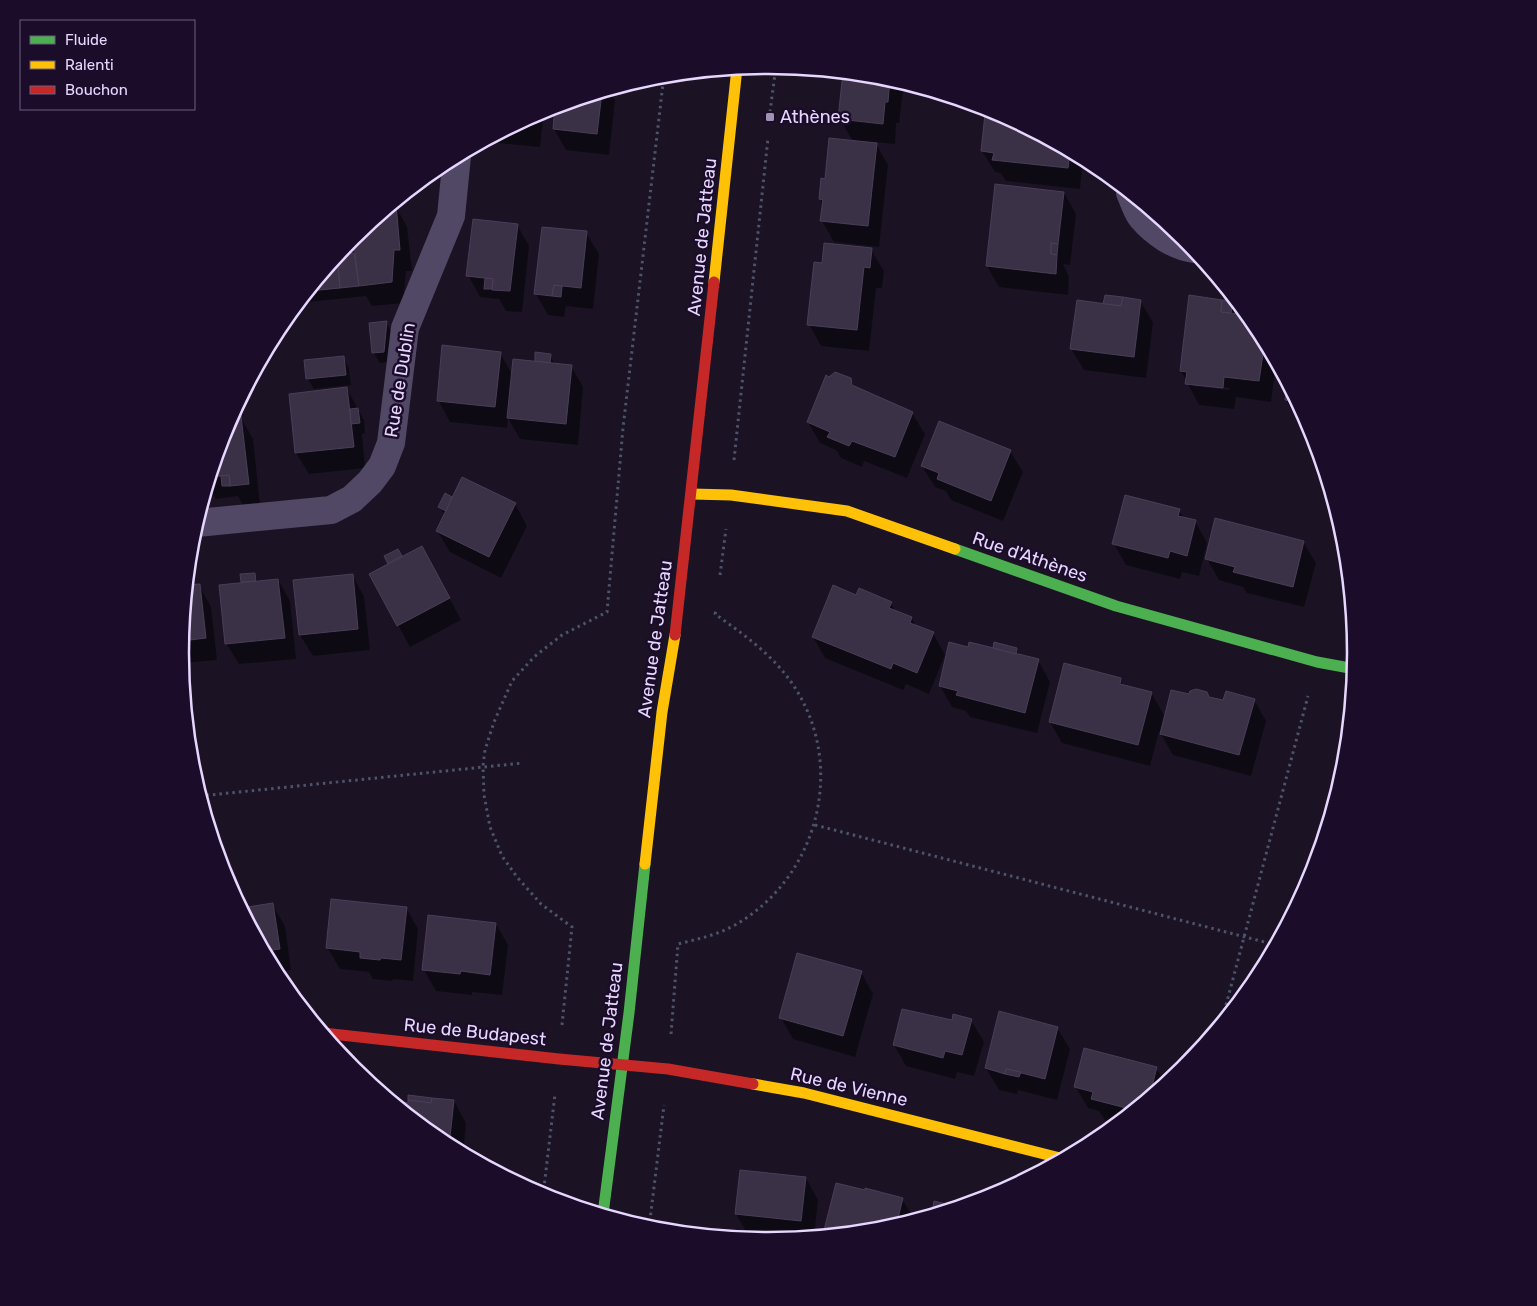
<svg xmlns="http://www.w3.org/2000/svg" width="1537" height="1306" font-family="Rubik,sans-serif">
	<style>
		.shadow { fill: #0007; fill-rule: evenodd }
		.building { fill: #3b3146; stroke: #4a3e58 }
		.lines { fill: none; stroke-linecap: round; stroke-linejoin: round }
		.path { stroke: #4c536a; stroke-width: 3; stroke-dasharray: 2.5 4; stroke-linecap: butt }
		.street { stroke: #514865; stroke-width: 28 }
		.fast { stroke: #4caf50; stroke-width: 11 }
		.slow { stroke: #ffc107; stroke-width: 11 }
		.jam { stroke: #c62828; stroke-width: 11 }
		.poi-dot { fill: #a092b2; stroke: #1b0d2a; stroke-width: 2 }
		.labels { text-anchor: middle; stroke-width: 5; stroke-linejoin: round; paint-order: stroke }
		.poi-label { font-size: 18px; fill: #e7d7ff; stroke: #1b0d2a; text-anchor: start }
		.street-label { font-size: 18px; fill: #e7d7ff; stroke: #1b0d2a }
		.rim { fill: none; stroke: #e7d7ff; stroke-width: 2.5 }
	</style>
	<rect width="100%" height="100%" fill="#1b1324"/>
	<g class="shadow">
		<polygon points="841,72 883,76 904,83 899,123 896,123 895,144 875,142 888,165 879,247 834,242 822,221 823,205 820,199 827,180 853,141 839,118 844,77"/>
		<polygon points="609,90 615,100 609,155 566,150 554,129 556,106"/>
		<polygon points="544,110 540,147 497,143 493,137"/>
		<polygon points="999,112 1083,158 1080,189 1006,181 1001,173 995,172 982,151"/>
		<polygon points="1064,193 1076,214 1070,265 1063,264 1069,277 1068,295 999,287 987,266"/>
		<polygon points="395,205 407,227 412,271 406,271 403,303 372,306 366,296 299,303 338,256 354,254 357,259 354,236 391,206"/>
		<polygon points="517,225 529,246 522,312 506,311 499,299 480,297 468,275"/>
		<polygon points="586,233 599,254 593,309 566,306 564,317 548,315 536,294"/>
		<polygon points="871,250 884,271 882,288 876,288 869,351 821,346 809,324 823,264"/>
		<path d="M1190 297 1232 302 1238 312 1237 315 1250 317 1258 327 1276 362 1271 402 1236 397 1234 409 1199 405 1181 371ZM1193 384 1229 388V390L1193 386Z"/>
		<polygon points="1140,301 1153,322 1146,378 1084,370 1071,349 1105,305"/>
		<polygon points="386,322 392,333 389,362 380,363 374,353"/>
		<polygon points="500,353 512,374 537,363 536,361 550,356 555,364 571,366 583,387 578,445 520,439 508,418 507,428 450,422 438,400"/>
		<polygon points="343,358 349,368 351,385 314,389 308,379"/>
		<polygon points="850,379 855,388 912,413 925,434 907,478 864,461 862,467 841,458 836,450 820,443 808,422"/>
		<polygon points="1288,384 1309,423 1298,421 1286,400"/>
		<polygon points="347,389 364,420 365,433 362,434 365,468 309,474 296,453"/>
		<polygon points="241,418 253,439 260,505 244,507 238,496 216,499 208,485 225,428"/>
		<polygon points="1010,451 1023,472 1003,521 951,500 946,491 935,487 922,466"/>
		<polygon points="451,498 452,500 515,504 527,526 501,578 450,552 437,531 445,516 440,507"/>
		<polygon points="1179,510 1184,519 1195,521 1207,543 1199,576 1182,572 1180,579 1126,565 1114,544"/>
		<polygon points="1344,534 1345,539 1346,547 1342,540"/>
		<polygon points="1303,542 1316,563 1304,607 1247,593 1243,587 1219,580 1207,559"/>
		<polygon points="397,550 402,558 434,569 461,620 410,647 398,625 390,564 386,557"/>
		<polygon points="255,574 259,582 278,580 290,601 296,659 239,664 226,643 243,584 241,575"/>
		<polygon points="352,575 364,596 370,650 313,656 300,635"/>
		<polygon points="199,585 211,607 217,660 182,663 181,653 187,587"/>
		<polygon points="857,597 891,603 896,613 912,618 916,627 933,633 945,655 929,694 906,684 903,690 825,658 813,637"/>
		<polygon points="969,649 1016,649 1020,656 1038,660 1050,682 1037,733 970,717 966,711 952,707 940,686"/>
		<polygon points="1120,679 1124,687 1152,694 1165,717 1190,696 1224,702 1254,700 1266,721 1251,776 1173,755 1159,731 1150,766 1062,743 1050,722"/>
		<polygon points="272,904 285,926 291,970 276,972 242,909"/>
		<polygon points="406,908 418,929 413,981 393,979 392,981 373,979 369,972 340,969 327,947"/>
		<polygon points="496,924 508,945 502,995 472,992 472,995 436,991 424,970"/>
		<polygon points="861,972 873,994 855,1057 793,1039 781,1018"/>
		<polygon points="971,1020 984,1042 974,1076 957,1072 955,1079 906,1066 894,1045 953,1021"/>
		<polygon points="1057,1028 1070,1049 1057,1100 1018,1090 1017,1094 999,1090 986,1068"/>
		<polygon points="1156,1068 1166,1084 1118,1123 1105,1120 1099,1111 1088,1108 1075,1086"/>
		<polygon points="454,1101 466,1123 463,1153 442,1142 393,1102 409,1104"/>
		<polygon points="806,1178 818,1200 814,1237 786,1239 748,1235 736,1214"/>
		<polygon points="902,1199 915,1220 883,1230 825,1235 824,1233"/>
	</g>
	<g class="building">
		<polygon points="843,72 890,78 888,102 885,102 883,124 838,119"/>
		<polygon points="602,92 597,134 553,129 555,106"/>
		<polygon points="997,112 1070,151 1068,168 992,160 994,153 981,151 985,114 997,115"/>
		<polygon points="529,117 528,126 515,125"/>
		<polygon points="829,138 877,143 868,226 820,221 823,200 819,199 821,178 825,179"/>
		<polygon points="995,184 1064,192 1058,244 1051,243 1051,254 1057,255 1056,274 986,266"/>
		<polygon points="393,204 396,204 400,250 394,250 392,282 359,286 353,237"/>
		<polygon points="473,219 518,224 510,291 492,290 493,279 466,276"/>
		<polygon points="542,227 587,231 581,288 554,285 552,296 534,294"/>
		<polygon points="824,243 872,248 870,268 864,267 857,330 807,325 814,262 822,263"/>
		<polygon points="1051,243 1058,244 1057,255 1051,254"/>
		<polygon points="354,253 359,286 340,288 337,256 339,254"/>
		<polygon points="337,256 340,288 309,291"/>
		<polygon points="485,278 493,279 492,289 484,289"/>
		<polygon points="554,285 562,286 561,297 552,296"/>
		<polygon points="1105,295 1123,297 1121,306 1103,304"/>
		<polygon points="1189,295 1222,300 1221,312 1248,315 1258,327 1265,340 1259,381 1224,377 1223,388 1185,384 1187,372 1180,371"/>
		<polygon points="1123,297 1141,300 1134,357 1070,349 1077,300 1121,306"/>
		<polygon points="1222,300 1233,301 1231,313 1221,312"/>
		<polygon points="387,321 384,352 372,353 369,323"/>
		<polygon points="442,345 501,352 495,407 437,401"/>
		<polygon points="535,352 551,354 550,363 535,361"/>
		<polygon points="344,356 346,375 306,379 304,360"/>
		<polygon points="513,359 572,365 566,424 507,418"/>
		<polygon points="835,372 851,378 852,385 913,412 895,457 852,441 849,446 827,437 830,432 807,422 826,375 829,377"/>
		<polygon points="1287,382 1298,402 1285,400"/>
		<polygon points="347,387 354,447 295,453 289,394"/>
		<polygon points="358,408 360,423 351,424 350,409"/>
		<polygon points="241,416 249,484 230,486 229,475 210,477 225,428 231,417"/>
		<polygon points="939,421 1011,450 991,501 937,479 939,473 921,466"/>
		<polygon points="229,475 230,486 222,486 221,476"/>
		<polygon points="462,477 516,503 489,557 436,531"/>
		<polygon points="445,493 452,497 446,511 438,507"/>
		<polygon points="1125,495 1180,509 1178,516 1196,520 1187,556 1170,551 1168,558 1112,544"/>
		<polygon points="1215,518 1304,541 1293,587 1233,572 1235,567 1205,559"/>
		<polygon points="422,546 450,598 397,626 369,574"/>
		<polygon points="398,549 402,556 388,564 384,556"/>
		<polygon points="255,573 256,581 241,582 240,574"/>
		<polygon points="353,574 358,629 299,635 293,580"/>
		<polygon points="278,579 285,638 225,644 219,585"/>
		<polygon points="200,584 206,638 182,641 187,585"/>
		<polygon points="833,585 856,595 859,588 892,602 889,608 912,617 910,623 934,632 917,673 893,663 891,669 812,637"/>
		<polygon points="949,642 968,647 969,642 1039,659 1025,713 956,695 958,691 939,686"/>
		<polygon points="994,642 1017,648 1016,654 993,648"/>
		<polygon points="1064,663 1121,678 1120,684 1152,692 1138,745 1049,722"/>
		<polygon points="1196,689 1207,692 1209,697 1223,700 1226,691 1255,699 1239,755 1160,734 1171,690 1189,694 1190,691"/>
		<polygon points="1333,794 1337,795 1321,847 1319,847"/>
		<polygon points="331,899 407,907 401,960 381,958 380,960 360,958 360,952 326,948"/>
		<polygon points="273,903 280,949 264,951 241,908"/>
		<polygon points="428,915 496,923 490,975 461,971 460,974 422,970"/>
		<polygon points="797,953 862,971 843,1036 779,1018"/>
		<polygon points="902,1009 952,1020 953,1014 972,1019 962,1055 945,1051 943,1058 893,1045"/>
		<polygon points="999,1011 1058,1027 1045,1079 1006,1069 1005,1074 985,1068"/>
		<polygon points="1084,1048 1157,1067 1149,1098 1134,1110 1091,1099 1093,1092 1074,1087"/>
		<polygon points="1006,1069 1021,1072 1019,1077 1005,1074"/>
		<polygon points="408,1095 432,1098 431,1103 408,1100"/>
		<polygon points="432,1098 454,1100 449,1146 442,1142 392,1101 408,1103 408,1100 431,1103"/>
		<polygon points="740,1170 806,1177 801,1221 735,1214"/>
		<polygon points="836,1183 865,1190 865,1188 903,1198 896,1226 883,1230 828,1235 823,1234"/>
		<polygon points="934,1201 958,1207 946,1211 933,1207"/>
		<polygon points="933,1207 946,1211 931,1215"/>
	</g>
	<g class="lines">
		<g class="path">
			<polyline points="770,112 776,66"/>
			<polyline points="734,460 768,138"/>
			<polyline points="720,575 726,529"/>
			<polyline points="200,796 523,763"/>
			<polyline points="815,825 1276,945"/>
			<polyline points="1221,1024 1308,696"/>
			<polyline points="562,1025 572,927 541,904 517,877 502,856 490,827 484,795 483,766 485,750 494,722 512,681 534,657 562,635 607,612 623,428 664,75"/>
			<path d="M671 1034 678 944C698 939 717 935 735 925 816 879 846 771 797 691 777 658 746 636 715 614L716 611"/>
			<polyline points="543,1196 555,1094"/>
			<polyline points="649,1228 664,1105"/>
		</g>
		<g class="street">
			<path d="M1130 193C1134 201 1136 211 1142 218 1155 233 1174 246 1194 249"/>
			<polyline points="197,523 331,510 352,499 370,482 382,466 391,443 405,328 451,216 457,156"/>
		</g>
		<g class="fast">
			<polyline points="955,549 1116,606 1317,662 1355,669"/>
			<polyline points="603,1214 629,1013 645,864"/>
		</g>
		<g class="slow">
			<polyline points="714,282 737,68"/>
			<polyline points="692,494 731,495 847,511 955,549"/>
			<polyline points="645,864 662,712 675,635"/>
			<polyline points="753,1084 804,1093 1064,1159"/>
		</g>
		<g class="jam">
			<polyline points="675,635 714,282"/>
			<polyline points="323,1033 559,1059 668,1069 753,1084"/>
		</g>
	</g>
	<rect class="poi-dot" x="765" y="112" width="10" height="10" rx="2.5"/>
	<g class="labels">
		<g class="poi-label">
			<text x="780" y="123">Athènes</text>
		</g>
		<g class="street-label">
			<text transform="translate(702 237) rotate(-84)" y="6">Avenue de Jatteau</text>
			<text transform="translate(400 380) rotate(-81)" y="6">Rue de Dublin</text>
			<text transform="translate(1030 557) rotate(19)" y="6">Rue d'Athènes</text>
			<text transform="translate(655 639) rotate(-82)" y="6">Avenue de Jatteau</text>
			<text transform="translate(475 1032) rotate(6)" y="6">Rue de Budapest</text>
			<text transform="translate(607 1041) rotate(-83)" y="6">Avenue de Jatteau</text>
			<text transform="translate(849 1087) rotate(13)" y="6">Rue de Vienne</text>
		</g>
	</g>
	<path d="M0 0H1537V1306H0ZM189 653a579 579 0 1 1 1158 0a579 579 0 1 1-1158 0Z" fill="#1b0d2a" fill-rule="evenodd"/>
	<path class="rim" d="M189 653a579 579 0 1 1 1158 0a579 579 0 1 1-1158 0Z"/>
	<rect x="20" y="20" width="175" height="90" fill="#1b0d2a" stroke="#6d5e7f"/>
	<rect x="30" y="36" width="25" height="8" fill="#4caf50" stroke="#6d5e7f"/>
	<text x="65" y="45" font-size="15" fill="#e7d7ff">Fluide</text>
	<rect x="30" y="61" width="25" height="8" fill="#ffc107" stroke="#6d5e7f"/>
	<text x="65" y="70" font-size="15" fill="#e7d7ff">Ralenti</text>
	<rect x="30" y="86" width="25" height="8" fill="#c62828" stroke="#6d5e7f"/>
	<text x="65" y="95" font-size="15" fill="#e7d7ff">Bouchon</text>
</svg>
